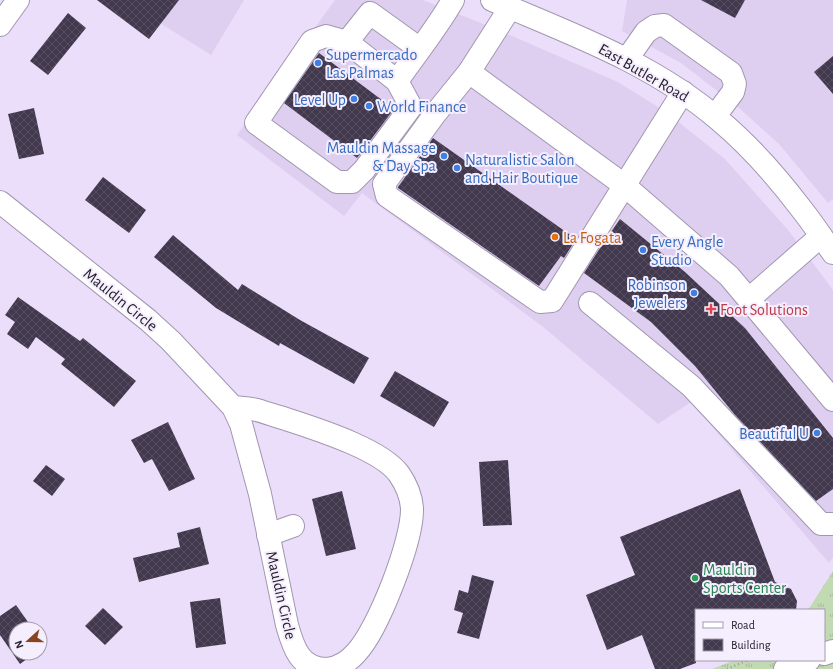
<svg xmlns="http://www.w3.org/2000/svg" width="833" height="669" font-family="'Alegreya Sans',sans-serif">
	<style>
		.built { fill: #decff1 }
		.park { fill: url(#park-tufts) }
		.building { fill: url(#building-cross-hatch) }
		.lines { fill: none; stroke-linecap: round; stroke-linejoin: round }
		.minor-casing { stroke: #a296b0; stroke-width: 24 }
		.major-casing { stroke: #a296b0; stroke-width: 24 }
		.path { stroke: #9f96ab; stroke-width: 2.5; stroke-dasharray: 1 3; stroke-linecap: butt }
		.minor { stroke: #fff; stroke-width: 22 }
		.major { stroke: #fff; stroke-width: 22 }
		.shop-dot { fill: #3f7fe0; stroke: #f5eeff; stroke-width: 1.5 }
		.food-dot { fill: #e8710a; stroke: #f5eeff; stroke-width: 1.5 }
		.health-dot { fill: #e0444e; stroke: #f5eeff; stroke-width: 1.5 }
		.leisure-dot { fill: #2e9e5b; stroke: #f5eeff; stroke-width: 1.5 }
		.labels { text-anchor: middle; stroke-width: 4; stroke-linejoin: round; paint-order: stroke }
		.shop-label { font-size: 16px; fill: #366cbe; stroke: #f5eeff; text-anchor: start }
		.street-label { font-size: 16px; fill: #25212b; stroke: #f5eeff }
		.food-label { font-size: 16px; fill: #c56008; stroke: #f5eeff; text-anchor: start }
		.health-label { font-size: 16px; fill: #be3a42; stroke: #f5eeff; text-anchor: start }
		.leisure-label { font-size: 16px; fill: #27864d; stroke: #f5eeff; text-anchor: start }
	</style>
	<defs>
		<pattern id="park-tufts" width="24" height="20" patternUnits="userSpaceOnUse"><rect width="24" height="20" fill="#c2dab3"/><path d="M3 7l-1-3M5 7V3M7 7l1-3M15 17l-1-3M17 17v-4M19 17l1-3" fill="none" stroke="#a7bb9a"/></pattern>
		<pattern id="building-cross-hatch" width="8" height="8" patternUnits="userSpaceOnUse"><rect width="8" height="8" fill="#43394f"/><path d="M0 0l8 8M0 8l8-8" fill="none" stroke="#554d60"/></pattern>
	</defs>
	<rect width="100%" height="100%" fill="#ebdefa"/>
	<g class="built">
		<polygon points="123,0 244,0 211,55"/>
		<polygon points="335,0 423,0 491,27 618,82 666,112 725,159 789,231 833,290 833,557 829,563 691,402 658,424 542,326 362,193 344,216 237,135"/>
		<polygon points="627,0 833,0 833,199 828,203 779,144 738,107 681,63 622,31"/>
	</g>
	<polygon class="park" points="833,571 833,669 712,669 735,660 824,660 824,610 808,610"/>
	<g class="building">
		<polygon points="97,0 179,0 149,39"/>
		<polygon points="701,0 745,0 735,18"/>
		<polygon points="68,13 86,28 48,75 30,61"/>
		<polygon points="319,53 394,109 357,158 284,103"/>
		<polygon points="833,56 833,94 814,72"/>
		<polygon points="34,108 44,154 19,159 8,114"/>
		<polygon points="433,138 576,239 564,258 561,256 539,286 398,188 398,187"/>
		<polygon points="103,177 146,210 129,233 85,200"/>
		<polygon points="620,219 685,272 745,328 833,438 833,489 816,501 735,415 695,366 651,322 584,273 602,245"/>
		<polygon points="173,235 238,290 242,284 300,320 369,358 354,384 280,343 279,346 216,308 154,257"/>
		<polygon points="18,297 80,341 83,338 136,381 114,407 61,364 65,359 36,337 28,349 7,334 15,322 5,315"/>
		<polygon points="395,371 449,402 434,427 380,396"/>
		<polygon points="168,422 195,479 169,491 152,459 144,463 131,440"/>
		<polygon points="508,460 512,525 483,526 479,462"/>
		<polygon points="46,465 65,479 52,496 33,481"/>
		<polygon points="740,489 775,582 791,589 797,601 796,610 696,610 696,663 680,669 655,669 642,635 607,650 586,595 635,575 620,537"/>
		<polygon points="342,491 356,549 326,556 312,499"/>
		<polygon points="200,527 209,564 139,582 133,558 180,547 177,533"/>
		<polygon points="472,575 494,581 479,639 457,633 463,613 454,610 459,590 468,593"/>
		<polygon points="220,598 226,644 196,648 190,602"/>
		<polygon points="16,605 33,629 16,629 16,653 35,653 20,664 0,635 0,616"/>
		<polygon points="103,608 123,627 105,645 85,626"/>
	</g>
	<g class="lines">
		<g class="minor-casing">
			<g id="minor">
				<polyline points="510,8 469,72 435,114 384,184 387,196 540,302 552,301 683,92"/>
				<polyline points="0,25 18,0"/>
				<polyline points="347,42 326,36 312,41 256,123 337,182 352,182 364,170 411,107 397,81"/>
				<path d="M420 49 370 13 347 42 397 81C416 54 437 28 453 0"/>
				<polyline points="627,59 646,32 655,26 664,25 731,73 735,84 733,92 715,116"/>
				<polyline points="469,72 624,185 729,276 833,400"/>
				<path d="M0 202 148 320 171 341 233 407 241 424 260 494 287 625C293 646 299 669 327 669 338 668 349 661 356 653 378 630 413 540 412 508 411 496 406 484 399 474 381 449 316 429 286 419 276 416 267 413 257 410 249 408 241 408 233 407"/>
				<polyline points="749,299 821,236"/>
				<polyline points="590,303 691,386 821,524 833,524"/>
				<polyline points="268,535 293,526"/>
				<polyline points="824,654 833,651"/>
				<polyline points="785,669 809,660"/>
			</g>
		</g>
		<g class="major-casing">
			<path id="major" d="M492 0C571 34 653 63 719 120 750 146 778 178 803 211 814 225 823 239 833 253"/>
		</g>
		<polyline class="path" points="727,669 748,660"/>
		<use href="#minor" class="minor"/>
		<use href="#major" class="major"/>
	</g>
	<g class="shop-dot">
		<circle cx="318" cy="63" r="4"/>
		<circle cx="354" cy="99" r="4"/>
		<circle cx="369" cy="106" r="4"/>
		<circle cx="444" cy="156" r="4"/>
		<circle cx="457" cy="168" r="4"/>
		<circle cx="643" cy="250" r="4"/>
		<circle cx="694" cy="293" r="4"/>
		<circle cx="817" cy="433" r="4"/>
	</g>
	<circle class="food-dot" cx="555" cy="237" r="4"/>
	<path class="health-dot" d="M709 303h4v4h4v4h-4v4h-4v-4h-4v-4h4z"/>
	<circle class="leisure-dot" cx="695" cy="578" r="4"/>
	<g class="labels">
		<g class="shop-label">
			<text x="326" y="60">Supermercado<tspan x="326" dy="18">Las Palmas</tspan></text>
			<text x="346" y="105" text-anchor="end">Level Up</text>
			<text x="377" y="112">World Finance</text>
			<text x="436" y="153" text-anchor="end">Mauldin Massage<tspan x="436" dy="18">&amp; Day Spa</tspan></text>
			<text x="465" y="165">Naturalistic Salon<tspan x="465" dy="18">and Hair Boutique</tspan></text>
			<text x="651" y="247">Every Angle<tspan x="651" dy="18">Studio</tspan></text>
			<text x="686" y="290" text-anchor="end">Robinson<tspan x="686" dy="18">Jewelers</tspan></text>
			<text x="809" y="439" text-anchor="end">Beautiful U</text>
		</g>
		<g class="street-label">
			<text transform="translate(644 72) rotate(30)" y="6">East Butler Road</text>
			<text transform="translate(121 299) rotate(39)" y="6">Mauldin Circle</text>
			<text transform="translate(282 595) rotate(77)" y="6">Mauldin Circle</text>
		</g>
		<g class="food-label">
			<text x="563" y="243">La Fogata</text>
		</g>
		<g class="health-label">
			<text x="720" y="315">Foot Solutions</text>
		</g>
		<g class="leisure-label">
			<text x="703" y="575">Mauldin<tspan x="703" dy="18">Sports Center</tspan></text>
		</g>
	</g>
	<rect x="695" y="609" width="130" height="52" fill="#f5eeff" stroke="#a29caa"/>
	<rect x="703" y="622" width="20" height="6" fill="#ffffff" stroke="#a29caa"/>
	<text x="731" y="629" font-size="12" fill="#25212b">Road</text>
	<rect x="703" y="639" width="20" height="12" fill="url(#building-cross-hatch)" stroke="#a29caa"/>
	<text x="731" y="649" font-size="12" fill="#25212b">Building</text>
	<g transform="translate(28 641) rotate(249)"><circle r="19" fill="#f5eeff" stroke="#a29caa"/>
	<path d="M0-3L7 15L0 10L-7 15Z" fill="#8a431f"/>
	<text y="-6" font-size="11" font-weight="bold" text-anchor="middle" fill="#25212b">N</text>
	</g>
</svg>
